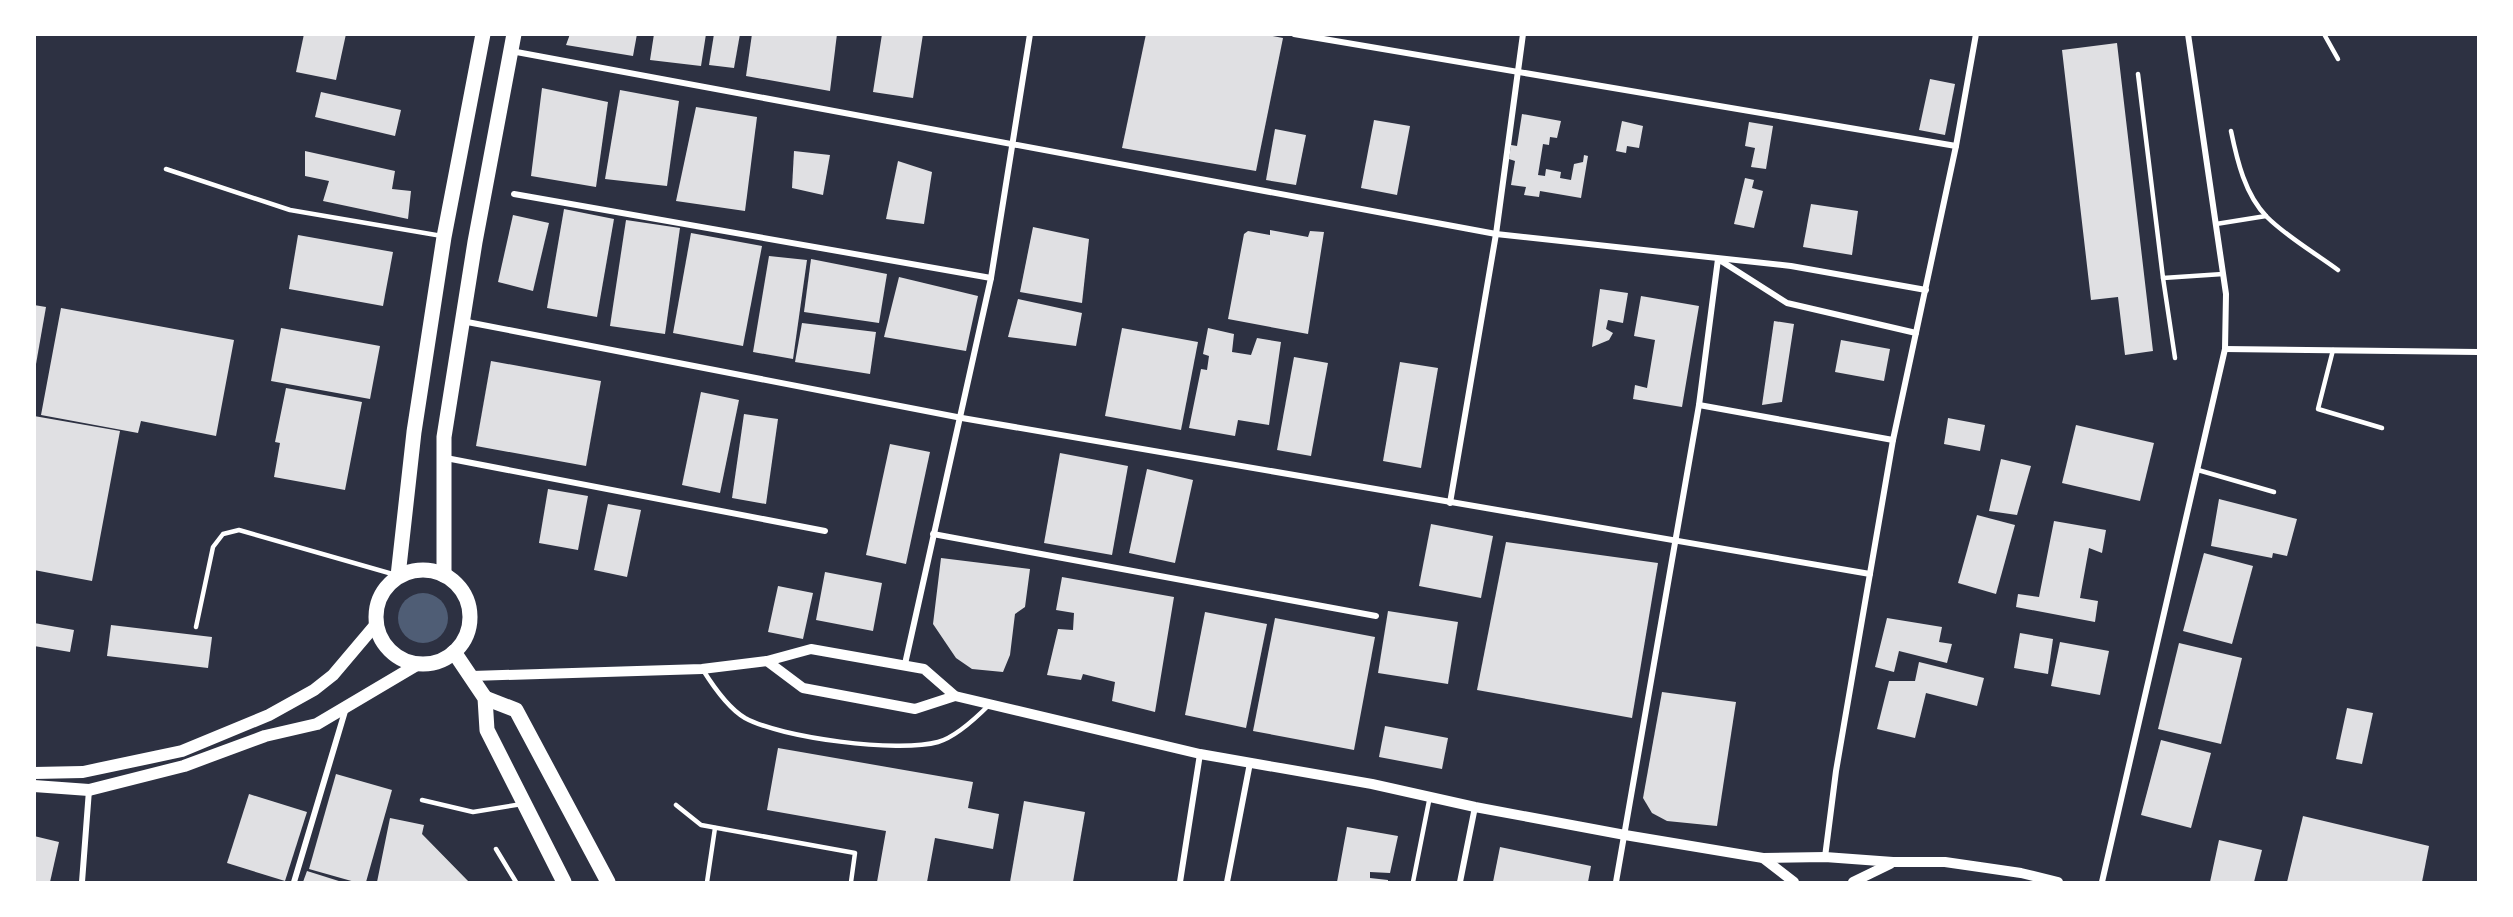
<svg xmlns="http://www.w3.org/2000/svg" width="2513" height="917" font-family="Mulish,sans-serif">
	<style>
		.water { fill: #4f5d75 }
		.building { fill: #e0e0e3 }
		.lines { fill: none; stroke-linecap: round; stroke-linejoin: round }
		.service { stroke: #fff; stroke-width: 4.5 }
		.minor { stroke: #fff; stroke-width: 6 }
		.tertiary { stroke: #fff; stroke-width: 10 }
		.secondary { stroke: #fff; stroke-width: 12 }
		.primary { stroke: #fff; stroke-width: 15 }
	</style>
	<rect width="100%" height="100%" fill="#2d3142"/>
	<circle class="water" cx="423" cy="618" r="25"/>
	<g class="building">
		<polygon points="304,34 346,34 336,80 296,72"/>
		<polygon points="570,34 637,34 633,56 566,45"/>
		<polygon points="654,34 706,34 701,66 650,60"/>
		<polygon points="714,34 740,34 734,68 709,65"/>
		<polygon points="752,34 837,34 830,91 746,76"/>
		<polygon points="882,34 923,34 913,98 873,92"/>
		<polygon points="1146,34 1263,34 1283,38 1256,171 1122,148"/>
		<polygon points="2117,43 2153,351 2125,355 2118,297 2091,300 2062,50"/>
		<polygon points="1930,79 1955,84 1945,135 1919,130"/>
		<polygon points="542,88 608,102 596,187 531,176"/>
		<polygon points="620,90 679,101 667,186 605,179"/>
		<polygon points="321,92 401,110 395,136 315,117"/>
		<polygon points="696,107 757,117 745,211 676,201"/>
		<polygon points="1522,114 1561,121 1557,138 1550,137 1549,145 1543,144 1538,175 1545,176 1546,169 1561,172 1560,178 1571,180 1574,164 1583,162 1584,155 1588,156 1581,198 1540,191 1539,197 1524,195 1526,187 1511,185 1515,161 1509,159 1511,145 1517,146"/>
		<polygon points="1374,120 1410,126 1397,195 1361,188"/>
		<polygon points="1622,121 1643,126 1639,148 1627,146 1626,153 1616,151"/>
		<polygon points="1749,122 1773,126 1766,169 1751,167 1755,148 1745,146"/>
		<polygon points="1275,129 1306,135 1296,185 1266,180"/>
		<polygon points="305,151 395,171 392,189 411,191 408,219 323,201 329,181 305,176"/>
		<polygon points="794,151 830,155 823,195 792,188"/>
		<polygon points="898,161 932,172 924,224 886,219"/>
		<polygon points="1745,178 1754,180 1752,188 1763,191 1754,228 1734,224"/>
		<polygon points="1811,204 1858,211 1852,255 1803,247"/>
		<polygon points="564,209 614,219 597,317 547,308"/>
		<polygon points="513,215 549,223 533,291 498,282"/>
		<polygon points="626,220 680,228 665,334 610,326"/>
		<polygon points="1033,227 1089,239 1082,303 1020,292"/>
		<polygon points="1270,230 1308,237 1310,231 1324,232 1308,334 1228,319 1244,234 1248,231 1270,235"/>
		<polygon points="691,233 762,246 743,346 673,333"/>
		<polygon points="298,235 393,252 383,306 289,289"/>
		<polygon points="769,256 807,260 793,359 753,352"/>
		<polygon points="811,259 887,274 879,323 804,312"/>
		<polygon points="899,277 978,296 966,351 884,337"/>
		<polygon points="1600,289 1628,293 1623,323 1608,320 1606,329 1613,333 1609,340 1592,347"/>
		<polygon points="1641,296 1699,306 1682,407 1633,399 1635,385 1647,388 1655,340 1634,336"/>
		<polygon points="1018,299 1082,313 1076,346 1008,337"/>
		<polygon points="34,305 46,307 36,364 34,364"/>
		<polygon points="61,308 234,340 216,436 141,421 138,433 41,415"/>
		<polygon points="1774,321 1794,324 1782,402 1762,405"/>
		<polygon points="802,323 876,332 870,374 795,362"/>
		<polygon points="281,328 380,346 370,399 271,381"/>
		<polygon points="1122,328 1198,342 1181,430 1105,416"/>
		<polygon points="1208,328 1234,334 1232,352 1251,355 1257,338 1281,342 1269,425 1238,420 1235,436 1189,428 1201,369 1207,370 1209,356 1203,354"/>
		<polygon points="1841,340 1890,349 1884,381 1835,372"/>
		<polygon points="1294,357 1328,363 1311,456 1277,450"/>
		<polygon points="491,361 601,381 586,466 476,446"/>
		<polygon points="1400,362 1438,368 1421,468 1383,461"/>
		<polygon points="286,388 362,402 345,490 274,477 280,443 275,442"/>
		<polygon points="701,392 739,400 720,493 682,485"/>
		<polygon points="744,414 778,419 766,504 732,498"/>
		<polygon points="34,416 120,431 92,581 34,570"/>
		<polygon points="1948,418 1985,425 1980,451 1944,444"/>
		<polygon points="2076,425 2154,443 2140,501 2062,483"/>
		<polygon points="890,444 930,452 906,564 866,555"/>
		<polygon points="1060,453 1128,466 1112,555 1044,543"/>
		<polygon points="2001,459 2031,466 2017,515 1989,511"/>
		<polygon points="1147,469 1193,480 1175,563 1129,553"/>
		<polygon points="548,489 588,496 578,550 539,543"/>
		<polygon points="2219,499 2297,519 2287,556 2273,553 2272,558 2211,546"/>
		<polygon points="608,504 641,510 627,577 594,570"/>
		<polygon points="1977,515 2015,525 1996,594 1958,583"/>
		<polygon points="2054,521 2106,530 2102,553 2089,548 2080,598 2098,601 2095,622 2016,607 2018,594 2039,597"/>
		<polygon points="1431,524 1493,536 1481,598 1419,586"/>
		<polygon points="1506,542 1658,563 1632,718 1477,690"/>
		<polygon points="2204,553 2253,566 2232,644 2183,631"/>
		<polygon points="941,558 1030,569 1025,607 1015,614 1010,655 1003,672 972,669 956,658 933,624"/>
		<polygon points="825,572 882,583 873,631 816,620"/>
		<polygon points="1062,577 1174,597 1155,712 1112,701 1115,682 1083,674 1081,680 1047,675 1058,629 1073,630 1074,613 1056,610"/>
		<polygon points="778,586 813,593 803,639 768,632"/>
		<polygon points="1388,611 1458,622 1448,684 1378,673"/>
		<polygon points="1205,612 1267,624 1246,728 1185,715"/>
		<polygon points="1275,618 1375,637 1354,750 1253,731"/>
		<polygon points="1887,618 1942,627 1939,642 1952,644 1947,663 1899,651 1894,672 1875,667"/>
		<polygon points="34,623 74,630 70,652 34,646"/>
		<polygon points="111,625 212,637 208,668 107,656"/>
		<polygon points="2020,633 2053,639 2048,674 2014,668"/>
		<polygon points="2060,642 2109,651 2100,695 2051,686"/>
		<polygon points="2179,643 2242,658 2221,744 2158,729"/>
		<polygon points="1919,662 1984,678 1977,706 1926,693 1915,738 1877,729 1889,681 1915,681"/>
		<polygon points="1662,692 1736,702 1717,826 1667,821 1652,813 1643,798"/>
		<polygon points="2347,708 2373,713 2362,764 2336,759"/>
		<polygon points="1385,726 1448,738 1442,769 1379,757"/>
		<polygon points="2161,740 2211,753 2191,828 2141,815"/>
		<polygon points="778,748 973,782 968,808 999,814 993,849 935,838 927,882 877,882 886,831 767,810"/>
		<polygon points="336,774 392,790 366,882 355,882 309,869"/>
		<polygon points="249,794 307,812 285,881 227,863"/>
		<polygon points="1024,801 1085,812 1073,882 1010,882"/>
		<polygon points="2303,816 2429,846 2422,882 2287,882"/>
		<polygon points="390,818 424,825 422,834 469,882 377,882"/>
		<polygon points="1347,827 1398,836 1390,873 1370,872 1370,878 1388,880 1388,882 1337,882"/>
		<polygon points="34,836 59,842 50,882 34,882"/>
		<polygon points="2219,840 2262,850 2254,882 2210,882"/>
		<polygon points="1500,847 1591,866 1588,882 1493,882"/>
		<polygon points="307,871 342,882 303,882"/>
	</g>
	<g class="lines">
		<g class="service">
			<polyline points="2324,34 2338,59"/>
			<polyline points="2138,74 2163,278 2223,274"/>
			<path d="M2231 131C2237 160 2245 195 2267 217 2287 237 2315 253 2338 270"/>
			<polyline points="166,169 290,210 442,236"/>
			<polyline points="2216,224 2266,216"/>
			<polyline points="2163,278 2175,358"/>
			<polyline points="2333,350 2318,409 2382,428"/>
			<polyline points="2198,470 2274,492"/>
			<polyline points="196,627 213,547 223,534 239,530 396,575"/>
			<path d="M703 670C713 686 728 708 745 718 781 738 898 753 938 742 956 737 976 718 989 705"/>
			<polyline points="422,800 473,812 522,804"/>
			<polyline points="676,805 701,825 855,853 851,882"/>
			<polyline points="496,849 516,882"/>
			<polyline points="707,882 715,828"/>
			<polyline points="1413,882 1430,796"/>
		</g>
		<g class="minor">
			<polyline points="1294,34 1956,146"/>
			<polyline points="511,51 1496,234 1791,266 1926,290"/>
			<polyline points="514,194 991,278"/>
			<polyline points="462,321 962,418 1870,574"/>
			<polyline points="2225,349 2478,352"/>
			<polyline points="1699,405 1893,440"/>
			<polyline points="446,458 825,531"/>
			<polyline points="1450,503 1496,234 1523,34"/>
			<polyline points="933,534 1376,616"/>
			<polyline points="905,664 991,278 1030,34"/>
			<polyline points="1825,857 1836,771 1893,440 1956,146 1976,34"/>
			<polyline points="82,882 89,790"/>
			<polyline points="294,882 346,708"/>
			<polyline points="1180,882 1200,754"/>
			<polyline points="1227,882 1250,763"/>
			<polyline points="1460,882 1475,807"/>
			<polyline points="1616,882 1699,405 1718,259 1787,303 1916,333"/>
			<polyline points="2102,882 2225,349 2226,294 2188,34"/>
		</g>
		<g class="tertiary">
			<polyline points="767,661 803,688 915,709 955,696"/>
			<polyline points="472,676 702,669 767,661 811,649 924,669 955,696 1200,754 1372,784 1475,807 1625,835 1763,858 1825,857 1893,862 1945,862 2021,873 2058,882"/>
			<polyline points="1763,858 1794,882"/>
			<polyline points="1853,882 1890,864"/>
		</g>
		<g class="secondary">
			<polyline points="34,773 83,772 182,751 269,715 314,690 333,675 377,623"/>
			<polyline points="34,786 89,790 184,766 265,736 317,724 420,663"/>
		</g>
		<g class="primary">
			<circle cx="423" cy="617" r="47"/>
			<polyline points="444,575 444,437 475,242 514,34"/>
			<polyline points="398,576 414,432 444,237 483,34"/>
			<polyline points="454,652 485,698 487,730 564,882"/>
			<polyline points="485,698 516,710 608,882"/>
		</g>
	</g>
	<rect width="2513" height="917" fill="none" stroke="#ffffff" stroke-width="72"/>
</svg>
